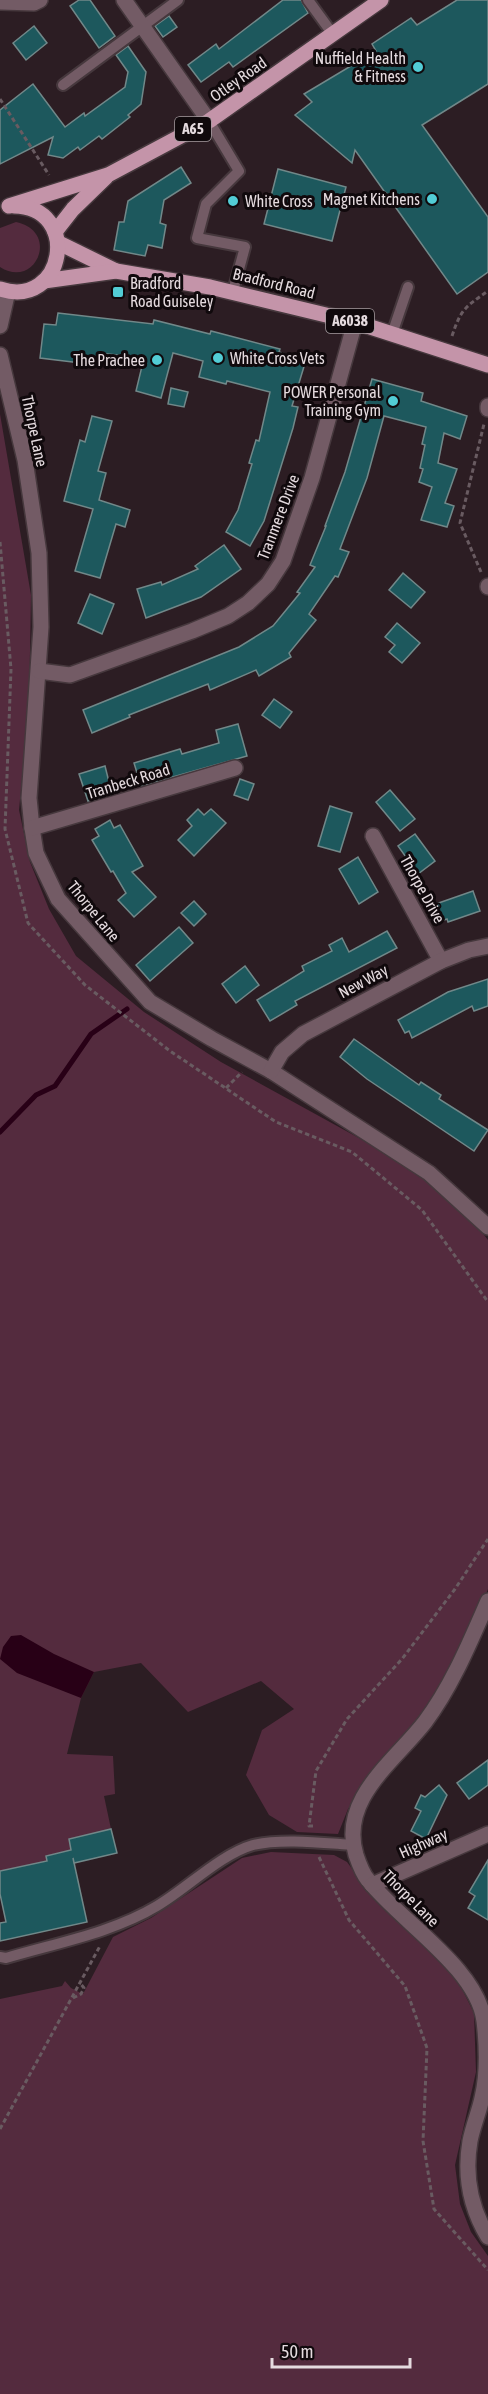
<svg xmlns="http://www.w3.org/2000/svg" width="488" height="2394" font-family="'Asap Condensed',sans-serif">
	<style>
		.green { fill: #542b3e }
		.water { fill: #280016 }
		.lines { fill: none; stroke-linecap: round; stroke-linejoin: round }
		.stream { stroke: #280016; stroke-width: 5 }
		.building { fill: #1d585d; stroke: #718889; stroke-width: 1.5 }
		.service-casing { stroke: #46383d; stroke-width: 14 }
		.minor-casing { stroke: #46383d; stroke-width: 18 }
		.primary-casing { stroke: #46383d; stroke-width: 18 }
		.path { stroke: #695b61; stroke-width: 3; stroke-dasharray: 4.5 3; stroke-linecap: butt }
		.service { stroke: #735b65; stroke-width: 10 }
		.minor { stroke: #735b65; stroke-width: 15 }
		.primary { stroke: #c494a9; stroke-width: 15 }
		.poi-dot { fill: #52ccd5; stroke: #10090c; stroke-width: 2 }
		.labels { text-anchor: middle; stroke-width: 6; stroke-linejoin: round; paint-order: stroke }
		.shield { fill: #10090c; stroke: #a59ca0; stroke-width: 1.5 }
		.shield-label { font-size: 15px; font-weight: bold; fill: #e5dbdf }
		.poi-label { font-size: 16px; fill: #e5dbdf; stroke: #10090c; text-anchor: end }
		.street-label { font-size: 16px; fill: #e5dbdf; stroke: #10090c }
	</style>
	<rect width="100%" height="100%" fill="#2c1d23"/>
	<g class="green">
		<path d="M16 222C61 232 35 290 0 267V228Z"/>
		<polygon points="0,414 31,595 29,707 19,810 30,862 49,909 76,956 144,1012 221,1062 417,1170 472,1220 488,1240 488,1589 457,1667 427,1711 372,1774 348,1809 338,1834 297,1832 269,1815 246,1775 262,1730 294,1709 261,1681 188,1712 141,1663 94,1672 81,1698 67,1754 113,1756 115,1794 104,1796 111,1829 69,1839 71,1850 46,1856 47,1861 0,1871"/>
		<polygon points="271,1852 334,1855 347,1862 367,1889 458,1981 474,2013 476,2072 455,2165 460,2204 471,2232 488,2256 488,2394 0,2394 0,1999 62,1986 65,1981 71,1988 83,1994 113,1937 151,1918 242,1858"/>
	</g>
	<polygon class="water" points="21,1635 54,1654 94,1672 81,1698 17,1673 0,1659 3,1647 11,1636"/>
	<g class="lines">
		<polyline class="stream" points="0,1132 36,1095 55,1086 91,1034 127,1009"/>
	</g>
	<g class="building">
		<polygon points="79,0 90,0 115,36 99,48 70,6"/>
		<polygon points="283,0 301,0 308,13 233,67 229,62 201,82 188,65 216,44 219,49"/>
		<polygon points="457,0 488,0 488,84 422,125 488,217 488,272 457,294 389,198 394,199 384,191 355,150 352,163 295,115 312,102 304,94 376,51 372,44 411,18 417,25"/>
		<polygon points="169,16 177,27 163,37 155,26"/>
		<polygon points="34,26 47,43 26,60 13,43"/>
		<polygon points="128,46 146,72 141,104 128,115 130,117 102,139 99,136 80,150 78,147 63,158 48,155 53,137 0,164 0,110 33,84 65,127 84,113 85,116 125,87 128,72 116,55"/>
		<polygon points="181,167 191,183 164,200 160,223 166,225 162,248 148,245 145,256 114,250 119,222 124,222 128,201"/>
		<polygon points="278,169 346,187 332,241 264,224"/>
		<polygon points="58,313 153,324 154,320 210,334 211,331 280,349 279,352 306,360 292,406 298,407 293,428 264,521 250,546 226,532 238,510 252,464 249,463 256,440 259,441 270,392 227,381 226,384 199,377 203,361 173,353 161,398 136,391 144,358 99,353 97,365 40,358 44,324 56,325"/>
		<polygon points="372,379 423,393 421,401 467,416 460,439 444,433 438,463 457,469 445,503 454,506 447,527 421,520 432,487 419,482 423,469 420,468 425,445 422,444 426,427 384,416 367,478 340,549 349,552 338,577 335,576 309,614 316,620 289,653 291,657 259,676 256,670 210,690 208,684 129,715 130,717 92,733 83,710 239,647 273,626 300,593 297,592 315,567 310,565 326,526 325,526 345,472"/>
		<polygon points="171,388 188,392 184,407 168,404"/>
		<polygon points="92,416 112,421 98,471 106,473 99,500 130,510 125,527 116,524 100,578 75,571 93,509 64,501 80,440 85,442"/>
		<polygon points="224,545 241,569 201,597 146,618 137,589 161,582 162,585 198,569 195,566"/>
		<polygon points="403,573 425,592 411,608 389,590"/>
		<polygon points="90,594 114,604 102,634 78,623"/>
		<polygon points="397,623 420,643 402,663 389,652 395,645 385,637"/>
		<polygon points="274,699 292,712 280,728 262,715"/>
		<polygon points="238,724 247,756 141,786 134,763 180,749 182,754 219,743 216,730"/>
		<polygon points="105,766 112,794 88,801 79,774"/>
		<polygon points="240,779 254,784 248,800 234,795"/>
		<polygon points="390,790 415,819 400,831 376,802"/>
		<polygon points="330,806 352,813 340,852 318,846"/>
		<polygon points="198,809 204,815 211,809 226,823 194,856 178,840 192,826 187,820"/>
		<polygon points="110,820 114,828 120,825 143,866 132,872 156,897 134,917 118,900 126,893 113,871 111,872 92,840 99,836 95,829"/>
		<polygon points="415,834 435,861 418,874 398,846"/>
		<polygon points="358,857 378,892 359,904 339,869"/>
		<polygon points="473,891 480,911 448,922 447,919 435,923 430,906"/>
		<polygon points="194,901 206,914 194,926 181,913"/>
		<polygon points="179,927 193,943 150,981 136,965"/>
		<polygon points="387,931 397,948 295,1001 297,1005 270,1021 257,1000 304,971 302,966 332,951 329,945 342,938 349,952"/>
		<polygon points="245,966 259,985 236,1003 222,984"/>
		<polygon points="488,979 488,1006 474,1011 472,1006 412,1038 409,1031 405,1033 398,1020 448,992"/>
		<polygon points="354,1039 419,1085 421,1082 441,1095 439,1099 488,1130 474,1151 367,1079 340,1057"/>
		<polygon points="488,1760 488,1785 469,1799 457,1783"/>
		<polygon points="439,1785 447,1795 426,1839 411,1831 421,1811 415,1808 421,1795 425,1797"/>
		<polygon points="111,1829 117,1853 74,1863 73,1858 87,1922 0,1941 0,1923 6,1922 0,1894 0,1871 47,1861 46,1856 71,1850 69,1839"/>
		<polygon points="488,1860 488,1920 468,1908 475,1896 469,1892"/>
	</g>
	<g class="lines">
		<g class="service-casing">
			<g id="service">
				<polyline points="308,0 332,33"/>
				<polyline points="63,85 178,0"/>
				<polyline points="209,121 239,171 206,204 197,238 245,247 233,291"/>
				<polyline points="392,334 408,287"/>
				<path d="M0 1957 6 1958C56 1943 112 1933 157 1906 186 1889 221 1854 253 1845 282 1838 323 1843 353 1845"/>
			</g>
		</g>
		<g class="minor-casing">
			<g id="minor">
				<polyline points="124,0 209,121"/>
				<polyline points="0,2 34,3 40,0"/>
				<polyline points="0,326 8,291"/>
				<polyline points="0,355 25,460 39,553 41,627 29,798 32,828 36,853 58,899 150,1002 212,1039 271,1071 429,1173 488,1227"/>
				<polyline points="488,406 488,409"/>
				<polyline points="488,587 488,586"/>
				<polyline points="39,671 70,675 192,631 228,616 248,603 268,584 283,561 312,478 355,322"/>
				<polyline points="32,828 235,768"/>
				<polyline points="373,836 441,961"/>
				<polyline points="271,1071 282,1052 303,1034 441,961 469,950 488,946"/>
				<path d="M488 1601C470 1642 452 1686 425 1722 394 1762 339 1799 356 1855 359 1864 362 1873 368 1880 400 1921 477 1968 484 2021 487 2046 488 2073 482 2098 479 2112 473 2126 470 2141 464 2176 470 2207 488 2237"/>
				<polyline points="372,1885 488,1834"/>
			</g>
		</g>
		<g class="primary-casing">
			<g id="primary">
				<polyline points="9,206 108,175 209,121 381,0"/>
				<polyline points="55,232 73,209 106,177"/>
				<polyline points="59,243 116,271"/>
				<polyline points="44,281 116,271 210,287 355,322 488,365"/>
				<path d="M0 289C65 310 82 207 14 206"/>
			</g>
		</g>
		<g class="path">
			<polyline points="0,99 49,175"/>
			<path d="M452 336C461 309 465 307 488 291"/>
			<polyline points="0,542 11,669 5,829 28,923 85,985 170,1051 276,1122 352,1152 422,1210 488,1302"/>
			<polyline points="481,572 460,523 484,424"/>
			<polyline points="226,1088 242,1072"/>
			<polyline points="313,1826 309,1826 316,1771 347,1719 402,1659 455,1589 488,1539"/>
			<polyline points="319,1857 349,1920 405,1986 427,2048 423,2141 434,2209 488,2270"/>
			<polyline points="73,1998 81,1994 84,1988 80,1983"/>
			<polyline points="0,2129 100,1946"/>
		</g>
		<use href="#service" class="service"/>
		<use href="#minor" class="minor"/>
		<use href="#primary" class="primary"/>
	</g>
	<g class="poi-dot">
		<circle cx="418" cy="67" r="6"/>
		<circle cx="432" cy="199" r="6"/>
		<circle cx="233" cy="201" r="6"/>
		<rect x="112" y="286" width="12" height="12" rx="3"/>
		<circle cx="218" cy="358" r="6"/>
		<circle cx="157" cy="360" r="6"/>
		<circle cx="393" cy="401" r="6"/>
	</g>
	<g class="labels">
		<g class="shield">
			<rect x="175" y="117" width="36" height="24" rx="4.5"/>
			<rect x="326" y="309" width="48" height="24" rx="4.5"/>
		</g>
		<g class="shield-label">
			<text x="193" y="134">A65</text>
			<text x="350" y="326">A6038</text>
		</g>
		<g class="poi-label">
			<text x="406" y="64">Nuffield Health<tspan x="406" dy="18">&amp; Fitness</tspan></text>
			<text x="420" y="205">Magnet Kitchens</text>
			<text x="245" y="207" text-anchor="start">White Cross</text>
			<text x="130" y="289" text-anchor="start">Bradford<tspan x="130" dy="18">Road Guiseley</tspan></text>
			<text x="230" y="364" text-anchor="start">White Cross Vets</text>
			<text x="145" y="366">The Prachee</text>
			<text x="381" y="398">POWER Personal<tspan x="381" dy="18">Training Gym</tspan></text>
		</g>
		<g class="street-label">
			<text transform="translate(238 79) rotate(-35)" y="6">Otley Road</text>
			<text transform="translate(274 283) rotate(14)" y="6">Bradford Road</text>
			<text transform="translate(35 431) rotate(78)" y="6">Thorpe Lane</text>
			<text transform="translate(278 517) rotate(-69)" y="6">Tranmere Drive</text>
			<text transform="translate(128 781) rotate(-17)" y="6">Tranbeck Road</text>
			<text transform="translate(423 889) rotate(61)" y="6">Thorpe Drive</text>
			<text transform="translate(94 911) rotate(51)" y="6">Thorpe Lane</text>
			<text transform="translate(363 981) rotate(-28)" y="6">New Way</text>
			<text transform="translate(423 1843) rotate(-24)" y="6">Highway</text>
			<text transform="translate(411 1898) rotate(45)" y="6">Thorpe Lane</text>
		</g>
	</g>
	<path d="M272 2358v9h138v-9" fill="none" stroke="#e5dbdf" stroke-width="3"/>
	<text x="281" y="2358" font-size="18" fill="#e5dbdf" stroke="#10090c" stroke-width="4.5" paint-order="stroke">50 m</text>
</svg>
